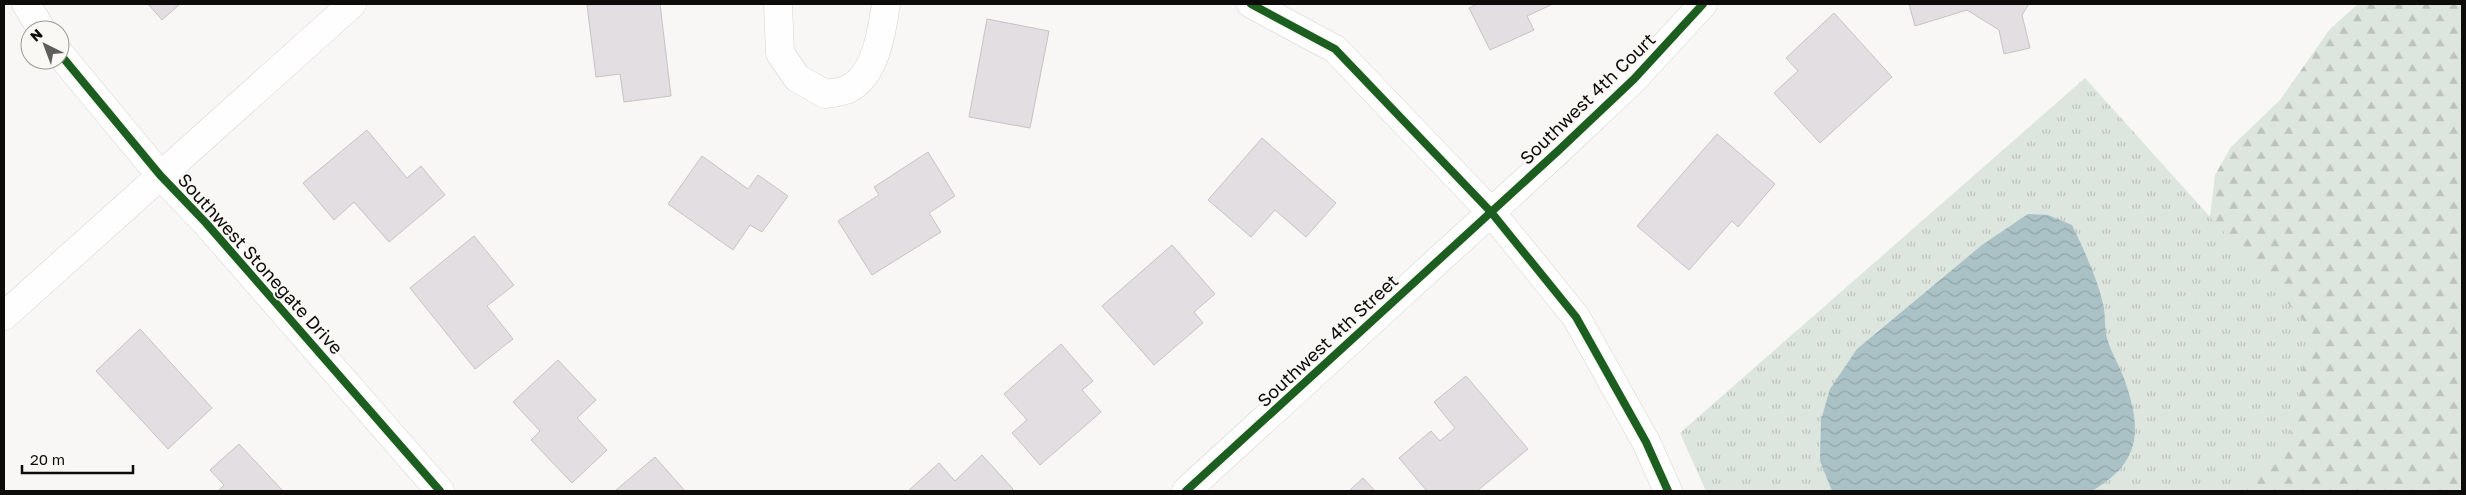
<svg xmlns="http://www.w3.org/2000/svg" width="2466" height="495" font-family="'Golos Text',sans-serif">
	<style>
		.forest { fill: url(#forest-firs) }
		.park { fill: url(#park-tufts) }
		.water { fill: url(#water-waves) }
		.building { fill: #e2dee2; stroke: #c5c3c4 }
		.lines { fill: none; stroke-linecap: round; stroke-linejoin: round }
		.minor-casing { stroke: #d5d4d2; stroke-width: 29 }
		.minor { stroke: #fefefe; stroke-width: 28 }
		.cycleway-casing { stroke: #faf8f4; stroke-width: 11 }
		.cycleway { stroke: #1b5e20; stroke-width: 8 }
		.labels { text-anchor: middle; stroke-width: 4; stroke-linejoin: round; paint-order: stroke }
		.street-label { font-size: 18px; fill: #0d0c0b; stroke: #faf8f4 }
	</style>
	<defs>
		<pattern id="forest-firs" width="22" height="20" patternUnits="userSpaceOnUse" patternTransform="scale(1.25)"><rect width="22" height="20" fill="#dce5de"/><path d="M5 1l3.5 6h-7zM16 11l3.5 6h-7z" fill="#bcc3bd"/></pattern>
		<pattern id="park-tufts" width="24" height="20" patternUnits="userSpaceOnUse" patternTransform="scale(1.25)"><rect width="24" height="20" fill="#dce5de"/><path d="M3 7l-1-3M5 7V3M7 7l1-3M15 17l-1-3M17 17v-4M19 17l1-3" fill="none" stroke="#bcc3bd"/></pattern>
		<pattern id="water-waves" width="16" height="10" patternUnits="userSpaceOnUse" patternTransform="scale(1.25)"><rect width="16" height="10" fill="#aac2c6"/><path d="M0 5q4-4 8 0t8 0" fill="none" stroke="#91a6a9"/></pattern>
	</defs>
	<rect width="100%" height="100%" fill="#f9f7f5"/>
	<polygon class="forest" points="2358,4 2462,4 2462,491 2177,491 2215,175 2231,147 2280,100 2330,29"/>
	<polygon class="park" points="2085,78 2310,328 2290,437 2230,491 1706,491 1680,433"/>
	<path class="water" d="M2028 214 2048 215 2072 225C2083 248 2098 280 2103 304 2106 315 2104 327 2107 338 2111 353 2120 366 2125 381 2142 431 2141 462 2092 491H1832L1820 461 1821 420 1830 389 1857 349 1982 245Z"/>
	<g class="building">
		<polygon points="148,4 180,4 162,20"/>
		<polygon points="598,4 660,4 671,96 624,102 620,74 596,77 587,5"/>
		<polygon points="1477,4 1553,4 1527,16 1534,30 1490,50 1469,8"/>
		<polygon points="1909,4 2029,4 2022,15 2030,48 2004,54 1999,30 1967,10 1915,26"/>
		<polygon points="1834,13 1892,77 1820,143 1774,93 1798,71 1786,58"/>
		<polygon points="987,19 1049,31 1030,128 969,117"/>
		<polygon points="367,130 407,178 421,166 445,195 389,242 354,202 334,220 303,183"/>
		<polygon points="1717,134 1775,184 1738,227 1732,221 1689,270 1637,226"/>
		<polygon points="1262,138 1336,203 1306,237 1275,210 1251,237 1208,200"/>
		<polygon points="928,152 955,196 929,213 941,232 872,275 838,221 879,195 874,187"/>
		<polygon points="702,156 748,189 758,175 788,196 762,232 750,225 733,250 668,204"/>
		<polygon points="474,236 514,285 487,306 513,339 475,369 410,288"/>
		<polygon points="1172,245 1215,294 1194,312 1203,323 1154,365 1102,306"/>
		<polygon points="140,329 212,408 168,449 96,371"/>
		<polygon points="1061,344 1093,381 1082,390 1101,412 1040,465 1012,433 1027,420 1004,394"/>
		<polygon points="558,360 596,400 577,418 607,450 572,483 531,440 540,431 513,402"/>
		<polygon points="1466,376 1528,449 1477,491 1427,491 1399,458 1431,431 1440,441 1455,428 1434,402"/>
		<polygon points="239,444 283,491 218,491 224,485 210,470"/>
		<polygon points="982,455 1013,489 1011,491 908,491 939,463 955,481"/>
		<polygon points="655,457 685,491 615,491"/>
		<polygon points="1363,478 1375,491 1349,491"/>
	</g>
	<g class="lines">
		<g class="minor-casing">
			<g id="minor">
				<polyline points="26,4 42,30"/>
				<path d="M778 4 780 53 797 78 825 94C832 93 842 92 848 89 876 76 882 30 886 4"/>
				<polyline points="1251,4 1335,49 1491,212 1576,317 1646,442 1668,491"/>
				<polyline points="60,54 160,175 206,223 440,491"/>
				<polyline points="4,316 352,4"/>
				<polyline points="1186,491 1559,150 1634,79 1703,4"/>
			</g>
		</g>
		<use href="#minor" class="minor"/>
		<g class="cycleway-casing">
			<g id="cycleway">
				<polyline points="1251,4 1335,49 1491,212 1576,317 1646,442 1668,491"/>
				<polyline points="60,54 160,175 206,223 440,491"/>
				<polyline points="1186,491 1559,150 1634,79 1703,4"/>
			</g>
		</g>
		<use href="#cycleway" class="cycleway"/>
	</g>
	<g class="labels">
		<g class="street-label">
			<text transform="translate(1588 99) rotate(-44)" y="6">Southwest 4th Court</text>
			<text transform="translate(260 264) rotate(48)" y="6">Southwest Stonegate Drive</text>
			<text transform="translate(1328 341) rotate(-43)" y="6">Southwest 4th Street</text>
		</g>
	</g>
	<rect width="2466" height="495" fill="none" stroke="#0d0c0b" stroke-width="10"/>
	<g transform="translate(45 45) rotate(318)"><circle r="24" fill="#faf8f4" stroke="#9b9a97"/>
	<path d="M0-4L9 19L0 12L-9 19Z" fill="#605e5d"/>
	<text y="-8" font-size="14" font-weight="bold" text-anchor="middle" fill="#0d0c0b">N</text>
	</g>
	<path d="M22 465v8h111v-8" fill="none" stroke="#0d0c0b" stroke-width="2.5"/>
	<text x="30" y="465" font-size="15" fill="#0d0c0b" stroke="#faf8f4" stroke-width="4" paint-order="stroke">20 m</text>
</svg>
